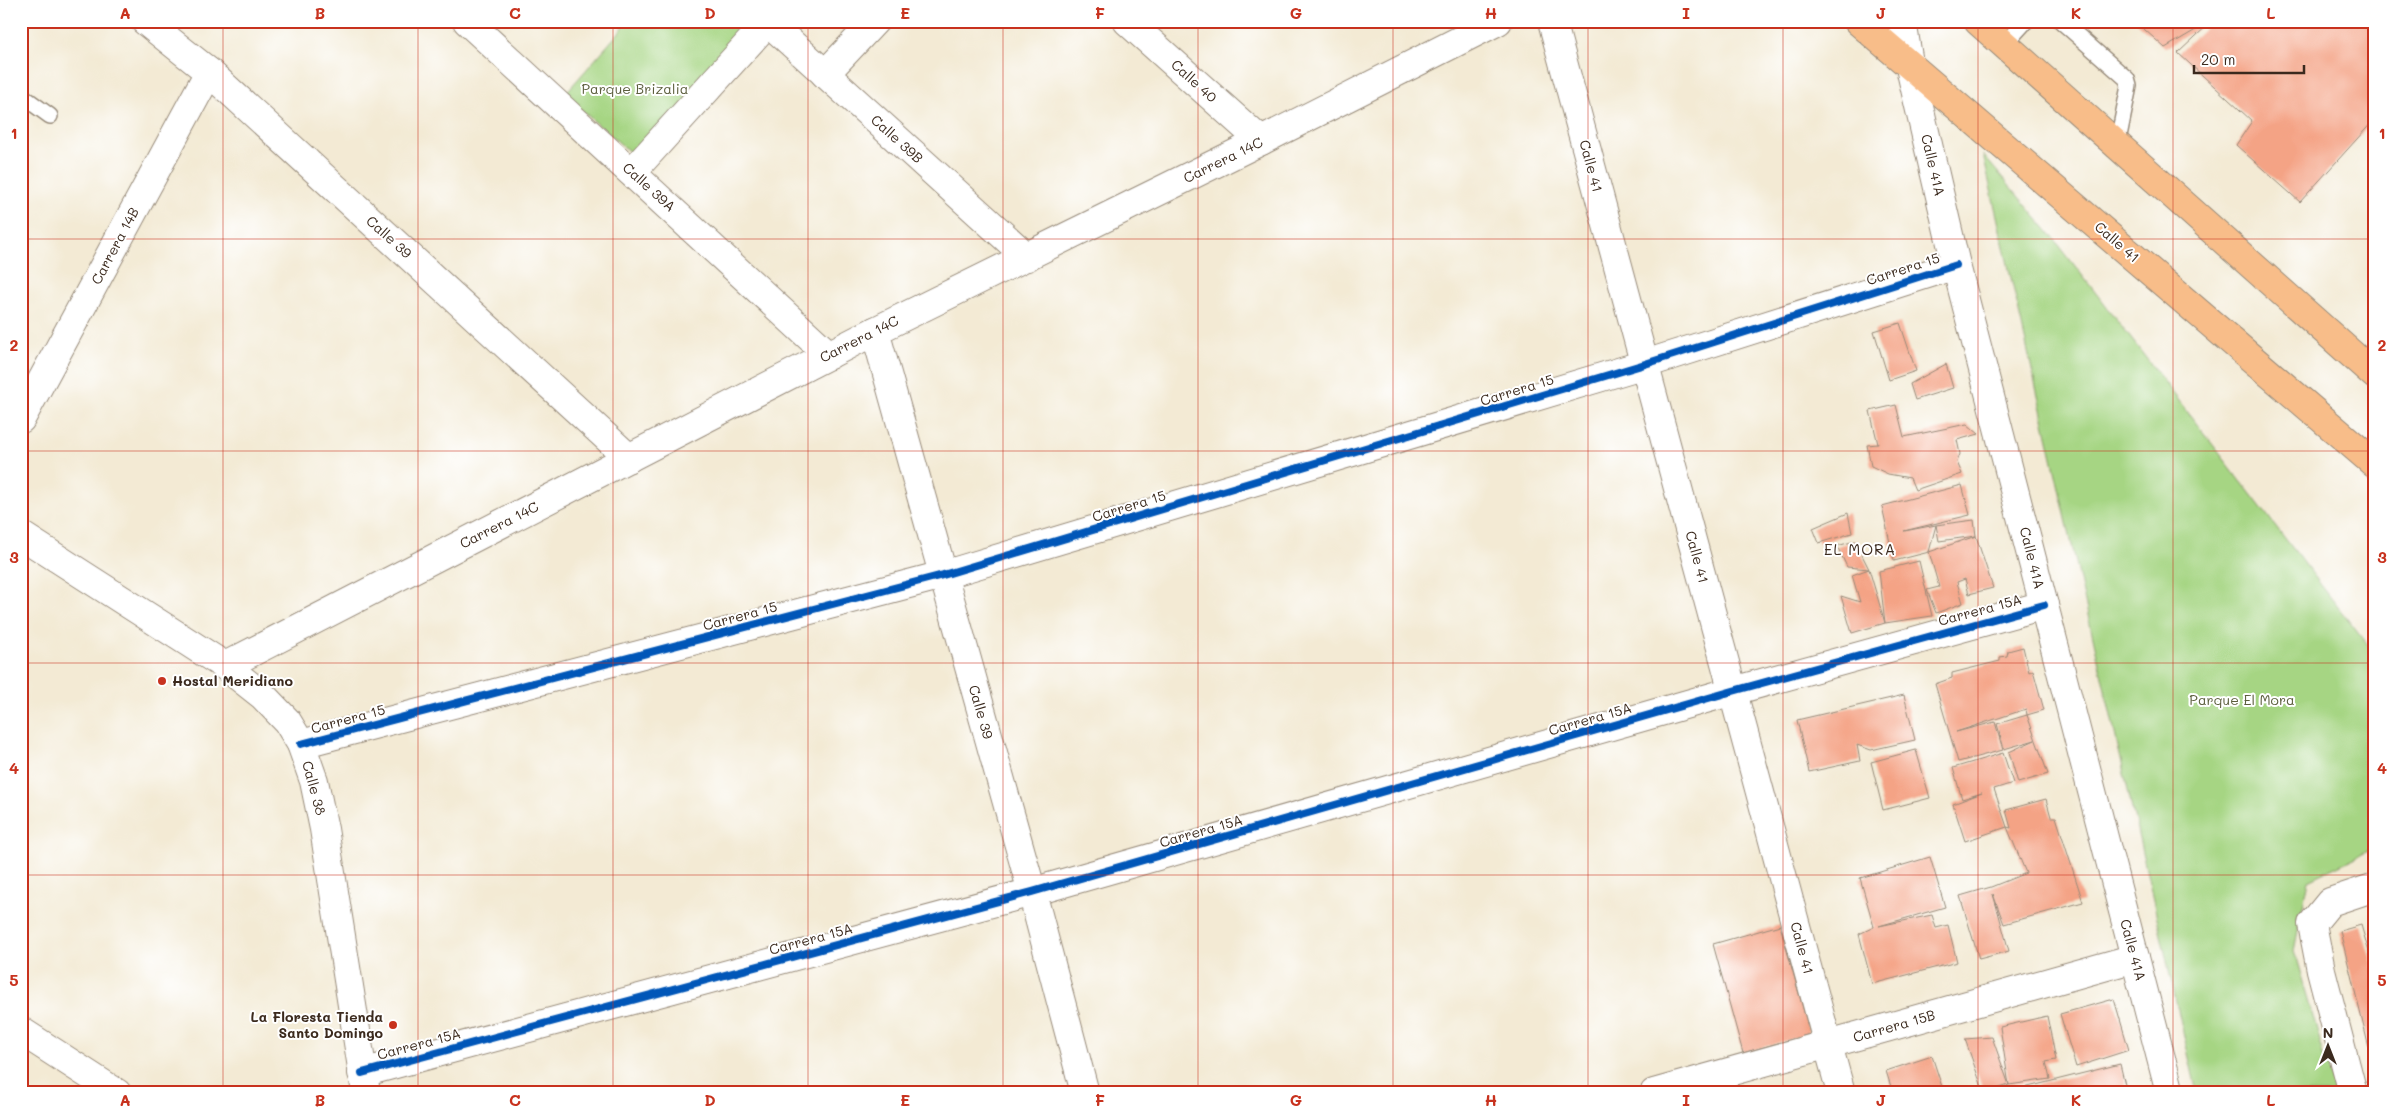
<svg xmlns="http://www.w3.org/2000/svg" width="2396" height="1114" font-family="Mali,sans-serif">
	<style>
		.green { fill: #a6d583; stroke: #708050 }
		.building { fill: #f4a385 }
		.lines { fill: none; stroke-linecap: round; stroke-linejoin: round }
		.lane-casing { stroke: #978a79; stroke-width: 18 }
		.street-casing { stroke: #978a79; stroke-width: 30 }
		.primary-casing { stroke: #978a79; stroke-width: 30 }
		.lane { stroke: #fff; stroke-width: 15 }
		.street { stroke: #fff; stroke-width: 28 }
		.primary { stroke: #f8bd89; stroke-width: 28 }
		.cycleway-casing { stroke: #fff; stroke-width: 11 }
		.cycleway { stroke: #0057b8; stroke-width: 8 }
		.grid { fill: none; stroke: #c8321e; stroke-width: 1; stroke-opacity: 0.55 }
		.poi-dot { fill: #c8321e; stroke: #fff; stroke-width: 2 }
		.labels { text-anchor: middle; stroke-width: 4; stroke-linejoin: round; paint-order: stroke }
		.street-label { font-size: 14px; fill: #3b2a1e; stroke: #fff }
		.park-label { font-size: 14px; fill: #5b5d3c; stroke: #fff }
		.poi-label { font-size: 14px; font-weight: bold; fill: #3b2a1e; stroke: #fff; text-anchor: start }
		.neighbourhood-label { font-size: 15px; letter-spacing: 1px; fill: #3b2a1e; stroke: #fff }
		.neatline { fill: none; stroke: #c8321e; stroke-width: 2 }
		.grid-label { font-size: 16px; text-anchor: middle; font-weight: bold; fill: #c8321e }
	</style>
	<rect width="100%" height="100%" fill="#fff"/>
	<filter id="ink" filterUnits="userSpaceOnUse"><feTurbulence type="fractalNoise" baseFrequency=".02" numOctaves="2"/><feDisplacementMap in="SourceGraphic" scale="10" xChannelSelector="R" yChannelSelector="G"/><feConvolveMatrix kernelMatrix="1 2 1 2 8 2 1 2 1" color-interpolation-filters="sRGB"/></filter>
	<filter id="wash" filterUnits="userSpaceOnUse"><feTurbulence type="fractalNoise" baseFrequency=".0096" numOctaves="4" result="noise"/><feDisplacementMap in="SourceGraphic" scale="20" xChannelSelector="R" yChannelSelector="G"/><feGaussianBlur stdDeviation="1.12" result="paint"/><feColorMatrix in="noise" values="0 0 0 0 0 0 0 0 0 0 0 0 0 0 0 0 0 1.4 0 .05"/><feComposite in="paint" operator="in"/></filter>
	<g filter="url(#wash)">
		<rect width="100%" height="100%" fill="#f3ead4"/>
		<g class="green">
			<polygon points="629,21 756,21 638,159 564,95"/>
			<polygon points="1983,155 2048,231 2375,655 2375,848 2308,880 2294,951 2335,1093 2197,1093"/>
		</g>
		<g id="blocks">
			<g class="building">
				<polygon points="2135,21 2211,21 2165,48"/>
				<polygon points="2212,21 2375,21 2375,119 2300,202 2236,145 2252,121 2178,53"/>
				<polygon points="1900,323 1916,371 1889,380 1874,331"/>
				<polygon points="1946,364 1953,388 1915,400 1910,384"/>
				<polygon points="1896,405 1904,437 1967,424 1979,434 1957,440 1960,454 1957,462 1962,474 1915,490 1910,478 1888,474 1871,466 1867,445 1878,444 1870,411"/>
				<polygon points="1962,485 1970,515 1904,531 1936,525 1929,552 1894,561 1882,506"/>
				<polygon points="1848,513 1852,533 1819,543 1813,528"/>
				<polygon points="1974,520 1976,536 1993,588 1969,594 1965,579 1957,582 1963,603 1936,613 1927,590 1939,587 1929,552 1976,536 1939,541 1936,525"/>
				<polygon points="1855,541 1869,569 1885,623 1852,633 1841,596 1860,602 1852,575 1869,569 1847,567 1837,546"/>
				<polygon points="1919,561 1932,616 1885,623 1879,571"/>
				<polygon points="2023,647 2029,672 2033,670 2044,710 2027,715 2048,774 2018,783 2009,752 2035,740 2004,749 1997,724 2027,715 2026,709 1956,732 1995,722 2003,750 1958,762 1935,684 1952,678 1952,673 2000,661 2000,657 2007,656 2008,651"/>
				<polygon points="1904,695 1915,740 1871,750 1857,745 1860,761 1809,772 1797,720"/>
				<polygon points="1916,750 1930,798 1883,810 1871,762"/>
				<polygon points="2003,753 2013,783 1994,789 2007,827 2011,828 2006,810 2046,799 2051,817 2056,817 2083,902 2004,924 1993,894 2009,951 1979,959 1960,896 1991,887 2026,873 2007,827 1965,841 1953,804 1982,793 1962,799 1953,768"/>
				<polygon points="1930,857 1945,907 1879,926 1932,915 1936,928 1948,925 1957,962 1872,984 1859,934 1874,927 1860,878"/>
				<polygon points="1780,925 1810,1034 1743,1053 1713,944"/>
				<polygon points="2361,925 2375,973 2374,1068 2340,931"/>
				<polygon points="2114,999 2129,1050 2076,1067 2060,1014"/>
				<polygon points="2047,1016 2056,1060 2046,1062 2050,1079 2009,1085 2000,1027"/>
				<polygon points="1992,1037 2009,1085 1984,1093 1965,1039"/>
				<polygon points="1932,1056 1944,1093 1893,1093 1886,1071"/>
				<polygon points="2120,1064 2127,1093 2008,1093 2008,1092"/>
			</g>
		</g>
	</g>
	<g filter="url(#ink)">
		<use href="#blocks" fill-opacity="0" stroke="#978a79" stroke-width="1"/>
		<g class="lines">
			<g class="lane-casing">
				<g id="lane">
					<polyline points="2061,21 2127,79 2129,86 2117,146"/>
					<polyline points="2004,45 2026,21"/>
					<polyline points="21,95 50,116"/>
				</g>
			</g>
			<g class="street-casing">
				<g id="street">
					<polyline points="145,21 209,72 629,458"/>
					<polyline points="467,21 829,355"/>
					<polyline points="767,21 1027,257"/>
					<polyline points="1127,21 1261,141"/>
					<polyline points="1552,21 1841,1093"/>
					<polyline points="1902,21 1909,63 1956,265 2170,1093"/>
					<polyline points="825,74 875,21"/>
					<polyline points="632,172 768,22"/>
					<polyline points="875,331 1032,892 1085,1093"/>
					<polyline points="21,419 209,72"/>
					<polyline points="21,535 225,666 263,696 287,721 301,744 314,781 324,829 366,1093"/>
					<polyline points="225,666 875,331 1261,141 1498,21"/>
					<polyline points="301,744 943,575 1645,364 1956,265"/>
					<polyline points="21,1031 117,1093"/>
					<polyline points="362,1073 1032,892 1733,691 2044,605"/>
					<polyline points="1654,1093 2135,958"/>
					<polyline points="2353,1093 2321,970 2312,924 2330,902 2375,887"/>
				</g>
			</g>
			<g class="primary-casing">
				<g id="primary">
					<polyline points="1858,21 2375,464"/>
					<polyline points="1978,21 2375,375"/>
				</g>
			</g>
			<use href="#lane" class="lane"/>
			<use href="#street" class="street"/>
			<use href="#primary" class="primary"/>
			<g class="cycleway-casing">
				<g id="cycleway">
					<polyline points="301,744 943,575 1645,364 1956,265"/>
					<polyline points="362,1073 1032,892 1733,691 2044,605"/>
				</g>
			</g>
			<use href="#cycleway" class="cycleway"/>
		</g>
	</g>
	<path class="grid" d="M223 21V1093M418 21V1093M613 21V1093M808 21V1093M1003 21V1093M1198 21V1093M1393 21V1093M1588 21V1093M1783 21V1093M1978 21V1093M2173 21V1093M21 239H2375M21 451H2375M21 663H2375M21 875H2375"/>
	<g class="poi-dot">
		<circle cx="162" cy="681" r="5"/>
		<circle cx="393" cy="1025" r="5"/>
	</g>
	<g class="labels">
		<g class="street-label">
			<text transform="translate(1194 81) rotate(42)" y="5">Calle 40</text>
			<text transform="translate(897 139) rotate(42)" y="5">Calle 39B</text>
			<text transform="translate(1223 160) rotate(-26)" y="5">Carrera 14C</text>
			<text transform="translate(1933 165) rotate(77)" y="5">Calle 41A</text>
			<text transform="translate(1591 166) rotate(75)" y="5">Calle 41</text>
			<text transform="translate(649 187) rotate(42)" y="5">Calle 39A</text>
			<text transform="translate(389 237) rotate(42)" y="5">Calle 39</text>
			<text transform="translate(2117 242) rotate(41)" y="5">Calle 41</text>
			<text transform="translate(115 246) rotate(-62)" y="5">Carrera 14B</text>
			<text transform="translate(1903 269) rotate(-18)" y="5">Carrera 15</text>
			<text transform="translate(859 339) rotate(-27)" y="5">Carrera 14C</text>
			<text transform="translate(1517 390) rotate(-17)" y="5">Carrera 15</text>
			<text transform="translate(1129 506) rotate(-17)" y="5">Carrera 15</text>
			<text transform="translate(499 525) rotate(-27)" y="5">Carrera 14C</text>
			<text transform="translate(1697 557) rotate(75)" y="5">Calle 41</text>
			<text transform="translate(2032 558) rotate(76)" y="5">Calle 41A</text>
			<text transform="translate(1980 610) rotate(-15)" y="5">Carrera 15A</text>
			<text transform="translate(740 616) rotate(-15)" y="5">Carrera 15</text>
			<text transform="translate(981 712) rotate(74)" y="5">Calle 39</text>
			<text transform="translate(348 719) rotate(-15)" y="5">Carrera 15</text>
			<text transform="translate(1590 719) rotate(-16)" y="5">Carrera 15A</text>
			<text transform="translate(314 788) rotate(75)" y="5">Calle 38</text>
			<text transform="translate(1201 831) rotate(-16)" y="5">Carrera 15A</text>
			<text transform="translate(811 939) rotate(-15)" y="5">Carrera 15A</text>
			<text transform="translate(1802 948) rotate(75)" y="5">Calle 41</text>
			<text transform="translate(2133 950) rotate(75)" y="5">Calle 41A</text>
			<text transform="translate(1894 1026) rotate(-16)" y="5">Carrera 15B</text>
			<text transform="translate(419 1044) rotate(-15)" y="5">Carrera 15A</text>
		</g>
		<g class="park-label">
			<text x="635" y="94">Parque Brizalia</text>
			<text x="2242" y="705">Parque El Mora</text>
		</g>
		<g class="poi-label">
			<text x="172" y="686">Hostal Meridiano</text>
			<text x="383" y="1022" text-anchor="end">La Floresta Tienda<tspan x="383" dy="16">Santo Domingo</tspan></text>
		</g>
		<g class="neighbourhood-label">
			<text x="1860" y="555">EL MORA</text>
		</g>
	</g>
	<rect width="2396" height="1114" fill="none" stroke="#fff" stroke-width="55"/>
	<g transform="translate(2328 1046)" stroke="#ffffff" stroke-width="4" paint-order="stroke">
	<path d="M0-4L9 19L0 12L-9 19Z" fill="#3b2a1e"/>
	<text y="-8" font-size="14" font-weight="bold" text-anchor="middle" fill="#3b2a1e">N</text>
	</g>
	<path d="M2194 65v8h110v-8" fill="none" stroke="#3b2a1e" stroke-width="2.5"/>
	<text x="2201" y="65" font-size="15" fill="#3b2a1e" stroke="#ffffff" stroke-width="4" paint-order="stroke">20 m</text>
	<rect x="28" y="28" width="2340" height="1058" class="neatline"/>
	<g class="grid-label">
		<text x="125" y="19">A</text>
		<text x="320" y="19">B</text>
		<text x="515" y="19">C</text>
		<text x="710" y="19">D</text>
		<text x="905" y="19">E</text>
		<text x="1100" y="19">F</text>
		<text x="1296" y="19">G</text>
		<text x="1491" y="19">H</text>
		<text x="1686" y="19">I</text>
		<text x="1881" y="19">J</text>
		<text x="2076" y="19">K</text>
		<text x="2271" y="19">L</text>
		<text x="14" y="139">1</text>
		<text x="2382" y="139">1</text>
		<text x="14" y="351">2</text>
		<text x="2382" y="351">2</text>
		<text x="14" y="563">3</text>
		<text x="2382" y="563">3</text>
		<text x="14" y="774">4</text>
		<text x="2382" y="774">4</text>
		<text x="14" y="986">5</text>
		<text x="2382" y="986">5</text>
		<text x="125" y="1106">A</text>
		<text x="320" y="1106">B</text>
		<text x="515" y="1106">C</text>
		<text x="710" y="1106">D</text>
		<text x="905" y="1106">E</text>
		<text x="1100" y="1106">F</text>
		<text x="1296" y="1106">G</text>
		<text x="1491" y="1106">H</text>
		<text x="1686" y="1106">I</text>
		<text x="1881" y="1106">J</text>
		<text x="2076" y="1106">K</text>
		<text x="2271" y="1106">L</text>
	</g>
</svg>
